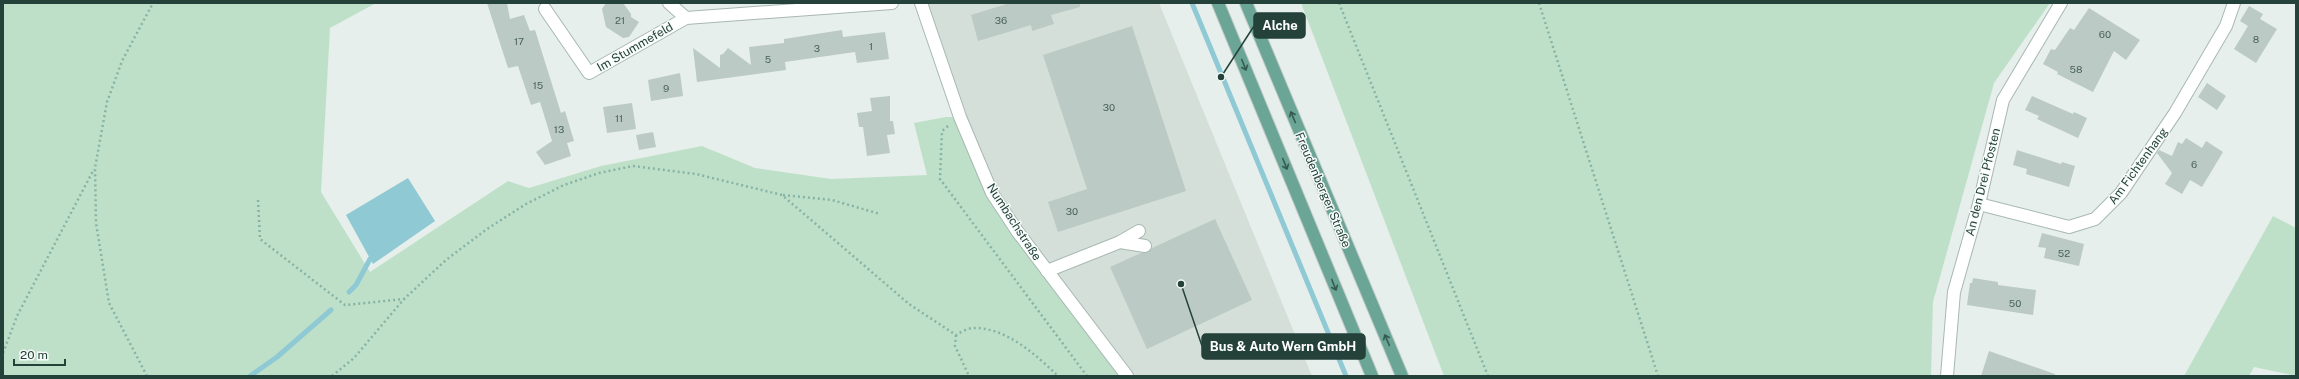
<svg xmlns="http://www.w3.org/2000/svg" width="2299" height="379" font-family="'Public Sans',sans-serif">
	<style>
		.built { fill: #d4dfda }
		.green { fill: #bfe0c8 }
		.water { fill: #8ec9d4 }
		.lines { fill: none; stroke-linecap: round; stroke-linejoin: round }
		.stream { stroke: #8ec9d4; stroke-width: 5 }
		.building { fill: #bbcac4 }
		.minor-casing { stroke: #a8b8b2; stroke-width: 14 }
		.major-casing { stroke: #c2cac8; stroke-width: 14 }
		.path { stroke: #86b3a5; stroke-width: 2.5; stroke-dasharray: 2 3; stroke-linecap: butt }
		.minor { stroke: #fff; stroke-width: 12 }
		.major { stroke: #6aa596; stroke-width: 12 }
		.oneway { stroke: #365b51 }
		.labels { text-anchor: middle; stroke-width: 3; stroke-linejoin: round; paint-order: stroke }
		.number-label { font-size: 10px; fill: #4a645c }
		.street-label { font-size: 12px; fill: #24423a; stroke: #f7fbf9 }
		.leader { fill: none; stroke: #24423a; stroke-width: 1.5 }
		.callout-dot { fill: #24423a; stroke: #f7fbf9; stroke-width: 1.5 }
		.callout { fill: #24423a; stroke: #24423a; stroke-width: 1.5 }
		.callout-label { font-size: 13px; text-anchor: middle; font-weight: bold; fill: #fff }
	</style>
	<rect width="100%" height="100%" fill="#e6efeb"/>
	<polygon class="built" points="921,3 1159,3 1312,376 1127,376 992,193"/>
	<g class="green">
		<polygon points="3,3 376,3 330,28 321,192 370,272 508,181 529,188 601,166 702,146 755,168 831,179 927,175 914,123 946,117 960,117 992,193 1127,376 3,376"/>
		<polygon points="1301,3 2050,3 1994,83 1933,302 1931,376 1444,376"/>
		<polygon points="2273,216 2296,228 2296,376 2254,367 2249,376 2184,376"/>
	</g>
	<polygon class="water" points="408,178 435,221 373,264 346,215"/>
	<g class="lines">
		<g class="stream">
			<polyline points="1192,3 1346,376"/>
			<polyline points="349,292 356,285 370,259"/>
			<polyline points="250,376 277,357 331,310"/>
		</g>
	</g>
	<g class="building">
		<polygon points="487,3 507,3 510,19 524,15 530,31 535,30 561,113 565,111 574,141 567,143 571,156 545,165 536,152 552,141 540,102 531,105 518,66 508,68"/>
		<polygon points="606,3 623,3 631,14 631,17 639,22 629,37 623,38 606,27 602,9"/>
		<polygon points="1010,3 1080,3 1080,7 1051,15 1054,24 1032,31 1031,25 978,41 971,15"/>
		<polygon points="2249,6 2263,14 2260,19 2277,29 2256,63 2234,49 2248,26 2240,21"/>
		<polygon points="2089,8 2140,40 2126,60 2114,51 2093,92 2057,74 2058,72 2043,64 2051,49 2055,50 2070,28 2074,30"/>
		<polygon points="1132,26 1186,191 1058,232 1048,202 1087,189 1043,55"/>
		<polygon points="842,30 843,37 885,32 889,59 857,63 855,52 785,62 786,70 697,82 693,48 720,68 720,55 723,54 728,48 751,65 749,47 784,43 784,39"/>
		<polygon points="680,73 683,96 651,101 648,80"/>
		<polygon points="2207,83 2226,96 2217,110 2198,97"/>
		<polygon points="890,96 890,121 893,121 895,134 887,135 890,153 867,156 863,127 859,127 857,113 872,111 870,98"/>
		<polygon points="2032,96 2073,114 2074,112 2087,118 2078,138 2037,119 2039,116 2025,110"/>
		<polygon points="632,103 636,129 607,133 603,107"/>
		<polygon points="653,132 656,147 639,150 636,135"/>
		<polygon points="2186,138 2202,148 2206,141 2223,152 2202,187 2190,180 2182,194 2165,184 2172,173 2157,153 2159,150 2172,156 2178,142 2182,144"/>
		<polygon points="2017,150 2061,164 2062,162 2075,166 2069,187 2026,174 2027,169 2013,165"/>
		<polygon points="1215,219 1252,300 1147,349 1110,267 1141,253 1148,253 1152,248"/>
		<polygon points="2042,233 2084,244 2079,266 2044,258 2046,248 2038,247"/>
		<polygon points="1973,278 1998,282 1998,285 2036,290 2033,315 1967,305 1970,283 1972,283"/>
		<polygon points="1989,351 2055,374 2054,376 1981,376"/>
	</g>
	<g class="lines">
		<g class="minor-casing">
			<g id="minor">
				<polyline points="669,3 686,18 892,3"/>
				<polyline points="921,3 960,117 992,193 1017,231 1127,376"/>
				<polyline points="545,9 589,73 686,18"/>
				<polyline points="1979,204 2069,227 2095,219 2121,193 2175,113 2226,26 2234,3"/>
				<polyline points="1120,242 1139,231"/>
				<polyline points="1047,271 1120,242 1145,246"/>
				<polyline points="1947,376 1954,292 1979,204 2003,100 2061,3"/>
			</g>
		</g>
		<g class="major-casing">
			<g id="major">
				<polyline points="1218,3 1372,376"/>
				<polyline points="1246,3 1402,376"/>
			</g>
		</g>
		<g class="path">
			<polyline points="1339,3 1488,376"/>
			<polyline points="1539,3 1658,376"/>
			<polyline points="948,126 942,131 940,179 1087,376"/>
			<polyline points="783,195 832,200 880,214"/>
			<polyline points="258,200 260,239 345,305 404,299"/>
			<polyline points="956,335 955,346 969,376"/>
			<polyline points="3,353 17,316 94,169"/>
			<polyline points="147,376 109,303 96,223 95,168 107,102 122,61 153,3"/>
			<path d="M332 376 354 358 404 299 446 260 487 229 526 204 564 185 599 173 633 166 696 174 782 195 909 304 956 335C961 332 968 328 973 328 1006 327 1036 355 1058 376"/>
		</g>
		<use href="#minor" class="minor"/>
		<use href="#major" class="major"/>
	</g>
	<defs><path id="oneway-shaft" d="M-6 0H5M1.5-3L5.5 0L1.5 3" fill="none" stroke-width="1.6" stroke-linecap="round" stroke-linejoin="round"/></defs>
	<g class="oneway">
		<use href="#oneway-shaft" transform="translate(1244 65) rotate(68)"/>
		<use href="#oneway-shaft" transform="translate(1293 117) rotate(-113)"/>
		<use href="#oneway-shaft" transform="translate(1285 164) rotate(68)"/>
		<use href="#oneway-shaft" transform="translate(1334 285) rotate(68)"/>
		<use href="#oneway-shaft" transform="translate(1387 340) rotate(-113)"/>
	</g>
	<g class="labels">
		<g class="number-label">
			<text x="620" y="24">21</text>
			<text x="1001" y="24">36</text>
			<text x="2105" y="38">60</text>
			<text x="2256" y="43">8</text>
			<text x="519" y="45">17</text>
			<text x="871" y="50">1</text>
			<text x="817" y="52">3</text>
			<text x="768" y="63">5</text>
			<text x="2076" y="73">58</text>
			<text x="538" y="89">15</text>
			<text x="666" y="92">9</text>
			<text x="1109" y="111">30</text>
			<text x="619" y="122">11</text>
			<text x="559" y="133">13</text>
			<text x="2194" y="168">6</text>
			<text x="1072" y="215">30</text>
			<text x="2064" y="257">52</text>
			<text x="2015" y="307">50</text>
		</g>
		<g class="street-label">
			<text transform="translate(635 47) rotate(-30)" y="4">Im Stummefeld</text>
			<text transform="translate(2138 166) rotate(-54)" y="4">Am Fichtenhang</text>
			<text transform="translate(1983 182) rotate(-76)" y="4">An den Drei Pfosten</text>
			<text transform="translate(1323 190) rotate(67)" y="4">Freudenberger Straße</text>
			<text transform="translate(1014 222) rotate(57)" y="4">Numbachstraße</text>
		</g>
	</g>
	<path class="leader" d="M1221 77L1254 26M1181 284L1202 346"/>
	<g class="callout-dot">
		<circle cx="1221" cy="77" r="4"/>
		<circle cx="1181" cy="284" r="4"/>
	</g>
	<g class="callout">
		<rect x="1254" y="13" width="51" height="25" rx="4"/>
		<rect x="1202" y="334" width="163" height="25" rx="4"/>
	</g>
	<g class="callout-label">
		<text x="1280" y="30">Alche</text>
		<text x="1283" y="351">Bus &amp; Auto Wern GmbH</text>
	</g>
	<rect width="2299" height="379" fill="none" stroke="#24423a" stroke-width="8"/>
	<path d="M14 359v6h51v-6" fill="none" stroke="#24423a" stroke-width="2"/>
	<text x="20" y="359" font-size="12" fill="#24423a" stroke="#f7fbf9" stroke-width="3" paint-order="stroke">20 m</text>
</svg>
